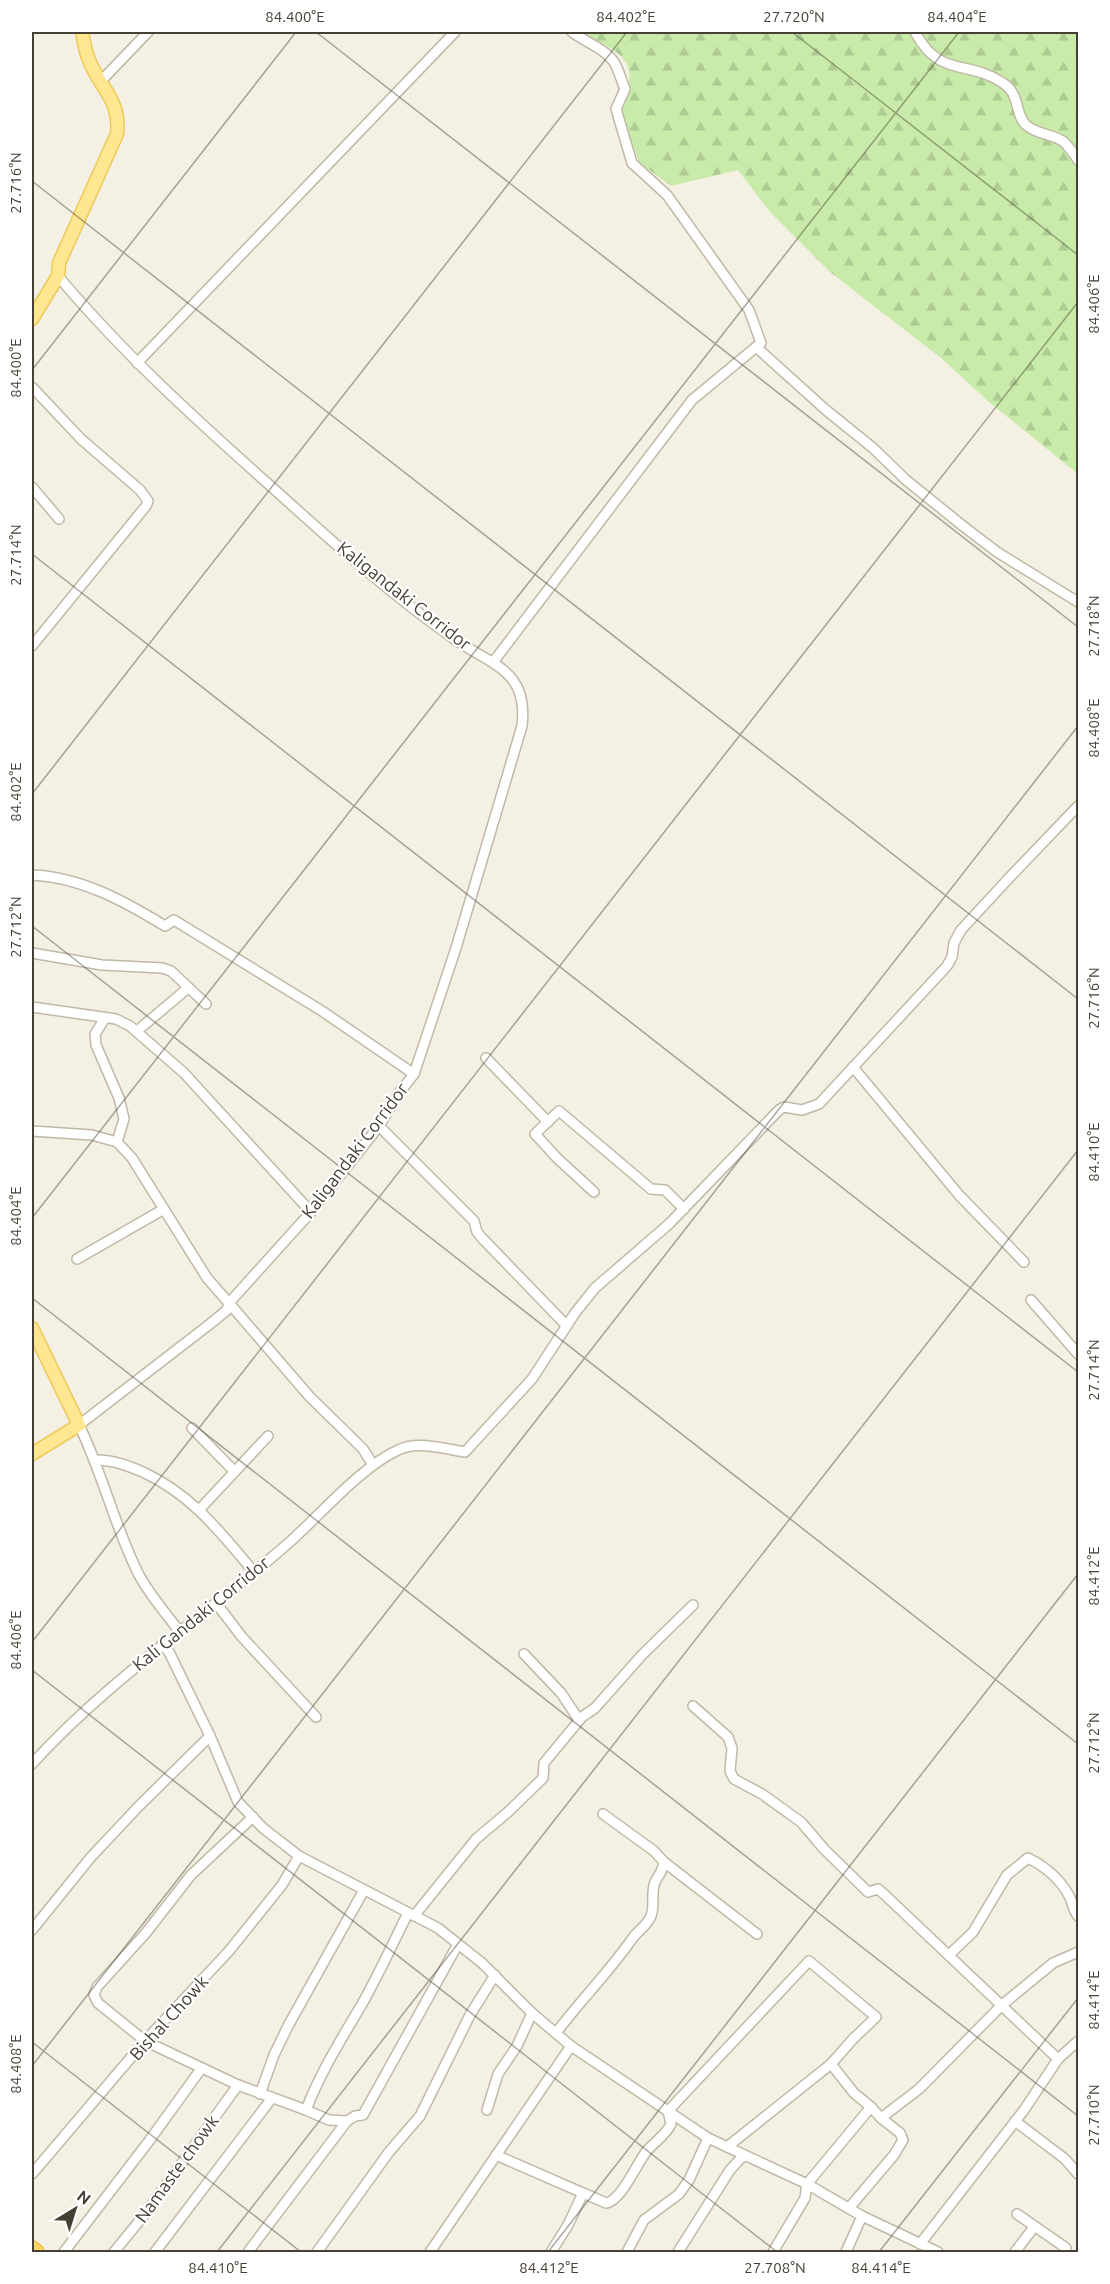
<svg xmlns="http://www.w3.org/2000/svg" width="1110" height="2284" font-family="Ubuntu,sans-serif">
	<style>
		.forest { fill: url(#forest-firs) }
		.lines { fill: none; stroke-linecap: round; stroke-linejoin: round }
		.minor-casing { stroke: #c0b9a6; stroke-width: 12 }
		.major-casing { stroke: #edca59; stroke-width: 15 }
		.highway-casing { stroke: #e9af29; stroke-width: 16 }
		.minor { stroke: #fff; stroke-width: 9 }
		.major { stroke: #ffe792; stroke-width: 12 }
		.highway { stroke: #ffd664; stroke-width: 14 }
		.ticks { fill: none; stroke: #464034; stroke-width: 1.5; stroke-opacity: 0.45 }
		.labels { text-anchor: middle; stroke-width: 4.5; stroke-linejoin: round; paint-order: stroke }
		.street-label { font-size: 18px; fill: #464034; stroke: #fff }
		.neatline { fill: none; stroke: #464034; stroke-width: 2 }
		.ticks-label { font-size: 15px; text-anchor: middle; fill: #464034 }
	</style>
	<defs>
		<pattern id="forest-firs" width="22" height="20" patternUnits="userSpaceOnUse" patternTransform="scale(1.5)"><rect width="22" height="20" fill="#c9ebaa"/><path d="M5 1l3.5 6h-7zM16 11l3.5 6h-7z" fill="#aecb93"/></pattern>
	</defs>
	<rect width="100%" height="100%" fill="#f4f0e4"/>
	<path class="forest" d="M577 32H1078V474L989 402 941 358 830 272 769 211 738 170 671 186 640 163 619 111C630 82 640 65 607 46 597 40 586 39 577 32Z"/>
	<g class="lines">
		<g class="minor-casing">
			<g id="minor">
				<path d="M915 32C940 79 968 59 1003 83 1021 95 1014 113 1026 125 1037 135 1054 134 1064 142 1069 147 1074 154 1078 160"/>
				<polyline points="101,81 148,32"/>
				<path d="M58 276C121 351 192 416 265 481 325 535 386 591 453 638 490 665 529 669 522 726L456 948 414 1074 399 1093 379 1126 311 1212 229 1303 309 1396 363 1449 373 1465"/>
				<polyline points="756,347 826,410 873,448 906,480 963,526 997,552 1078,602"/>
				<polyline points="137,363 455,32"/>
				<polyline points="32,387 81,439 140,490 148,501 146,506 32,646"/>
				<polyline points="32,487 59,519"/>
				<path d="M494 661 692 400 761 343 749 310 667 195 632 163 616 109 625 89C621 80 619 70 614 62 604 48 585 42 572 32"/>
				<path d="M32 875C81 877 124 901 165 926L174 920 322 1011 414 1074"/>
				<polyline points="32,953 102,965 162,968 171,971 206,1004"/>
				<polyline points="32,1007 116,1019 130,1026 184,1073 311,1212"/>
				<polyline points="105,1018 95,1034 96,1045 119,1098 124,1119 117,1142"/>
				<polyline points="137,1031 188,988"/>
				<polyline points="486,1058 548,1122"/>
				<polyline points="853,1067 959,1195 1024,1262"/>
				<polyline points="379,1126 474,1221 477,1232 482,1238 566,1325"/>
				<path d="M32 1131 92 1135 117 1142 132 1158 207 1278 229 1303 227 1310 210 1324 79 1425C102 1472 114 1524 137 1571 147 1592 165 1612 179 1631"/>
				<polyline points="594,1192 557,1158 535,1134 559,1111 651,1189 665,1190 684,1209"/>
				<polyline points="77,1259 164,1209"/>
				<polyline points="1031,1300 1078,1354"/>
				<polyline points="192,1428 234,1471"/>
				<path d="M96 1460C114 1460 129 1466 145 1473 193 1496 220 1532 254 1572"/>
				<polyline points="199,1510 268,1436"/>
				<polyline points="216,1603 242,1637 316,1717"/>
				<polyline points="162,1644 169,1652 210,1736 238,1802 263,1828 299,1856 438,1928 482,1963 532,2013 571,2046 708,2138 807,2184 862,2216 938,2252"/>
				<polyline points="524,1654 561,1693 579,1720"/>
				<polyline points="693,1706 728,1737 732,1748 730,1771 734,1779 762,1794 801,1822 824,1849 868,1892 878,1889 885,1895 1058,2059"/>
				<path d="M32 1764C107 1681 200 1620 284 1547 318 1518 359 1468 398 1450 418 1440 444 1449 465 1452L532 1379 575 1313 595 1288 669 1224 779 1110 784 1107 802 1110 819 1104 947 966 952 957 954 943 961 930 1009 878 1078 806"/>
				<path d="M253 1817 191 1875 145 1934 97 1987 94 1995 98 2003 145 2041 238 2085 306 2110C320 2073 342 2038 362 2004 379 1974 393 1943 408 1913"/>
				<polyline points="664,1862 757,1934"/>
				<polyline points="414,1916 476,1839 508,1812 543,1778 544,1763 582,1717 595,1708 642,1655 693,1605"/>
				<polyline points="32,1930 91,1857 139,1806 210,1736"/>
				<path d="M950 1954 973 1932 1007 1875 1028 1858C1044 1866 1059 1878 1068 1894 1073 1901 1072 1909 1078 1916"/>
				<path d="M556 2033C580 2001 609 1972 632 1939 637 1932 646 1926 650 1918 656 1908 650 1895 655 1882 659 1874 663 1871 664 1862L654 1851 603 1814"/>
				<polyline points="260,2094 274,2055 288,2026 364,1890"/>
				<polyline points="306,2110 329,2120 347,2121"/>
				<polyline points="487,2110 498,2074 517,2046 532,2013"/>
				<polyline points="1015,2121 1065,2159 1078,2174"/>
				<polyline points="727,2147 831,2064"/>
				<polyline points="496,2155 583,2193"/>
				<polyline points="32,2174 145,2041 229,1951 282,1885 299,1856"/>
				<polyline points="849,2208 894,2155 903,2140 900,2133 881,2118"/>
				<polyline points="1017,2214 1066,2248"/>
				<polyline points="920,2244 1024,2110 1058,2059 1078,2041"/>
				<polyline points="64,2252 149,2141 201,2069"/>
				<polyline points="114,2252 145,2214 238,2085"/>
				<polyline points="155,2252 272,2098"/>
				<polyline points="248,2252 347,2121 355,2116 363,2115 458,1944"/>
				<polyline points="317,2252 389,2152 420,2116 470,2015 495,1975"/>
				<polyline points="430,2252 571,2046"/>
				<path d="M551 2252 568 2225 583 2193 606 2203C621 2201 636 2165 646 2152 654 2142 666 2135 671 2124L668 2111 809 1961 876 2017 853 2039 831 2064 854 2093 871 2107"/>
				<polyline points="627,2252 644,2220 679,2194 689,2180 708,2138"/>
				<polyline points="678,2252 730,2170 741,2158 745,2156"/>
				<polyline points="773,2252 805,2198 807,2184 871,2107 881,2118 919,2089 1002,2005 1053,1963 1078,1952"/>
				<polyline points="846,2252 862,2216"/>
				<polyline points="1015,2252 1034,2227"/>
			</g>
		</g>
		<g class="major-casing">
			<g id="major">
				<path d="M32 319 58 276 59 263 117 134C121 99 100 89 89 60 85 51 84 41 82 32"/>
				<polyline points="32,1328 79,1425 32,1454"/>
			</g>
		</g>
		<g class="highway-casing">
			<polyline id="highway" points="32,2248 37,2252"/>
		</g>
		<use href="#minor" class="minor"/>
		<use href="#major" class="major"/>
		<use href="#highway" class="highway"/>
	</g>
	<path class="ticks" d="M316 32 1078 627M792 32 1078 255M32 181 1078 999M32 370 296 32M32 554 1078 1372M32 794 627 32M32 926 1078 1744M32 1218 959 32M32 1298 1078 2116M32 1642 1078 302M32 1670 777 2252M32 2042 301 2252M32 2066 1078 726M217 2252 1078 1150M548 2252 1078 1574M879 2252 1078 1998"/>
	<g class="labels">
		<g class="street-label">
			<text transform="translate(404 596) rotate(38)" y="6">Kaligandaki Corridor</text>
			<text transform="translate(355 1151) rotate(-53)" y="6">Kaligandaki Corridor</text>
			<text transform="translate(201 1614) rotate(-39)" y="6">Kali Gandaki Corridor</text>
			<text transform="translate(169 2018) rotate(-48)" y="6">Bishal Chowk</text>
			<text transform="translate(177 2169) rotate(-54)" y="6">Namaste chowk</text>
		</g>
	</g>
	<rect width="1110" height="2284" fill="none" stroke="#ffffff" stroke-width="66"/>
	<g transform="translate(75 2209) rotate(38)" stroke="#ffffff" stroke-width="4.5" paint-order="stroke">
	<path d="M0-4.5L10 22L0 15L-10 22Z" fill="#464034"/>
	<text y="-9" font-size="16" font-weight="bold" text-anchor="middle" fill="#464034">N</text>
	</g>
	<rect x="33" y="33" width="1044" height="2218" class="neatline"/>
	<g class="ticks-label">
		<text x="295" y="22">84.400°E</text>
		<text x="626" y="22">84.402°E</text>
		<text x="794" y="22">27.720°N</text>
		<text x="957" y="22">84.404°E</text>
		<text transform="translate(16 183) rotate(-90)" y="5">27.716°N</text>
		<text transform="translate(1094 304) rotate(-90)" y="5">84.406°E</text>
		<text transform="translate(16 368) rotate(-90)" y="5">84.400°E</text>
		<text transform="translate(16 555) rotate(-90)" y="5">27.714°N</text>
		<text transform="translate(1094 626) rotate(-90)" y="5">27.718°N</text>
		<text transform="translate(1094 728) rotate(-90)" y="5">84.408°E</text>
		<text transform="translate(16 792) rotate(-90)" y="5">84.402°E</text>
		<text transform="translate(16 927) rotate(-90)" y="5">27.712°N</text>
		<text transform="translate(1094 998) rotate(-90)" y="5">27.716°N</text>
		<text transform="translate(1094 1152) rotate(-90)" y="5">84.410°E</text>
		<text transform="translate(16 1216) rotate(-90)" y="5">84.404°E</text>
		<text transform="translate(1094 1370) rotate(-90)" y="5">27.714°N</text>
		<text transform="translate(1094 1576) rotate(-90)" y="5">84.412°E</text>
		<text transform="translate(16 1640) rotate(-90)" y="5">84.406°E</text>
		<text transform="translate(1094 1743) rotate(-90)" y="5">27.712°N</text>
		<text transform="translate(1094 2000) rotate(-90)" y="5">84.414°E</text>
		<text transform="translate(16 2064) rotate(-90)" y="5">84.408°E</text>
		<text transform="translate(1094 2115) rotate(-90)" y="5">27.710°N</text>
		<text x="218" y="2273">84.410°E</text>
		<text x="549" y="2273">84.412°E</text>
		<text x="775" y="2273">27.708°N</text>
		<text x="881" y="2273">84.414°E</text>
	</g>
</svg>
